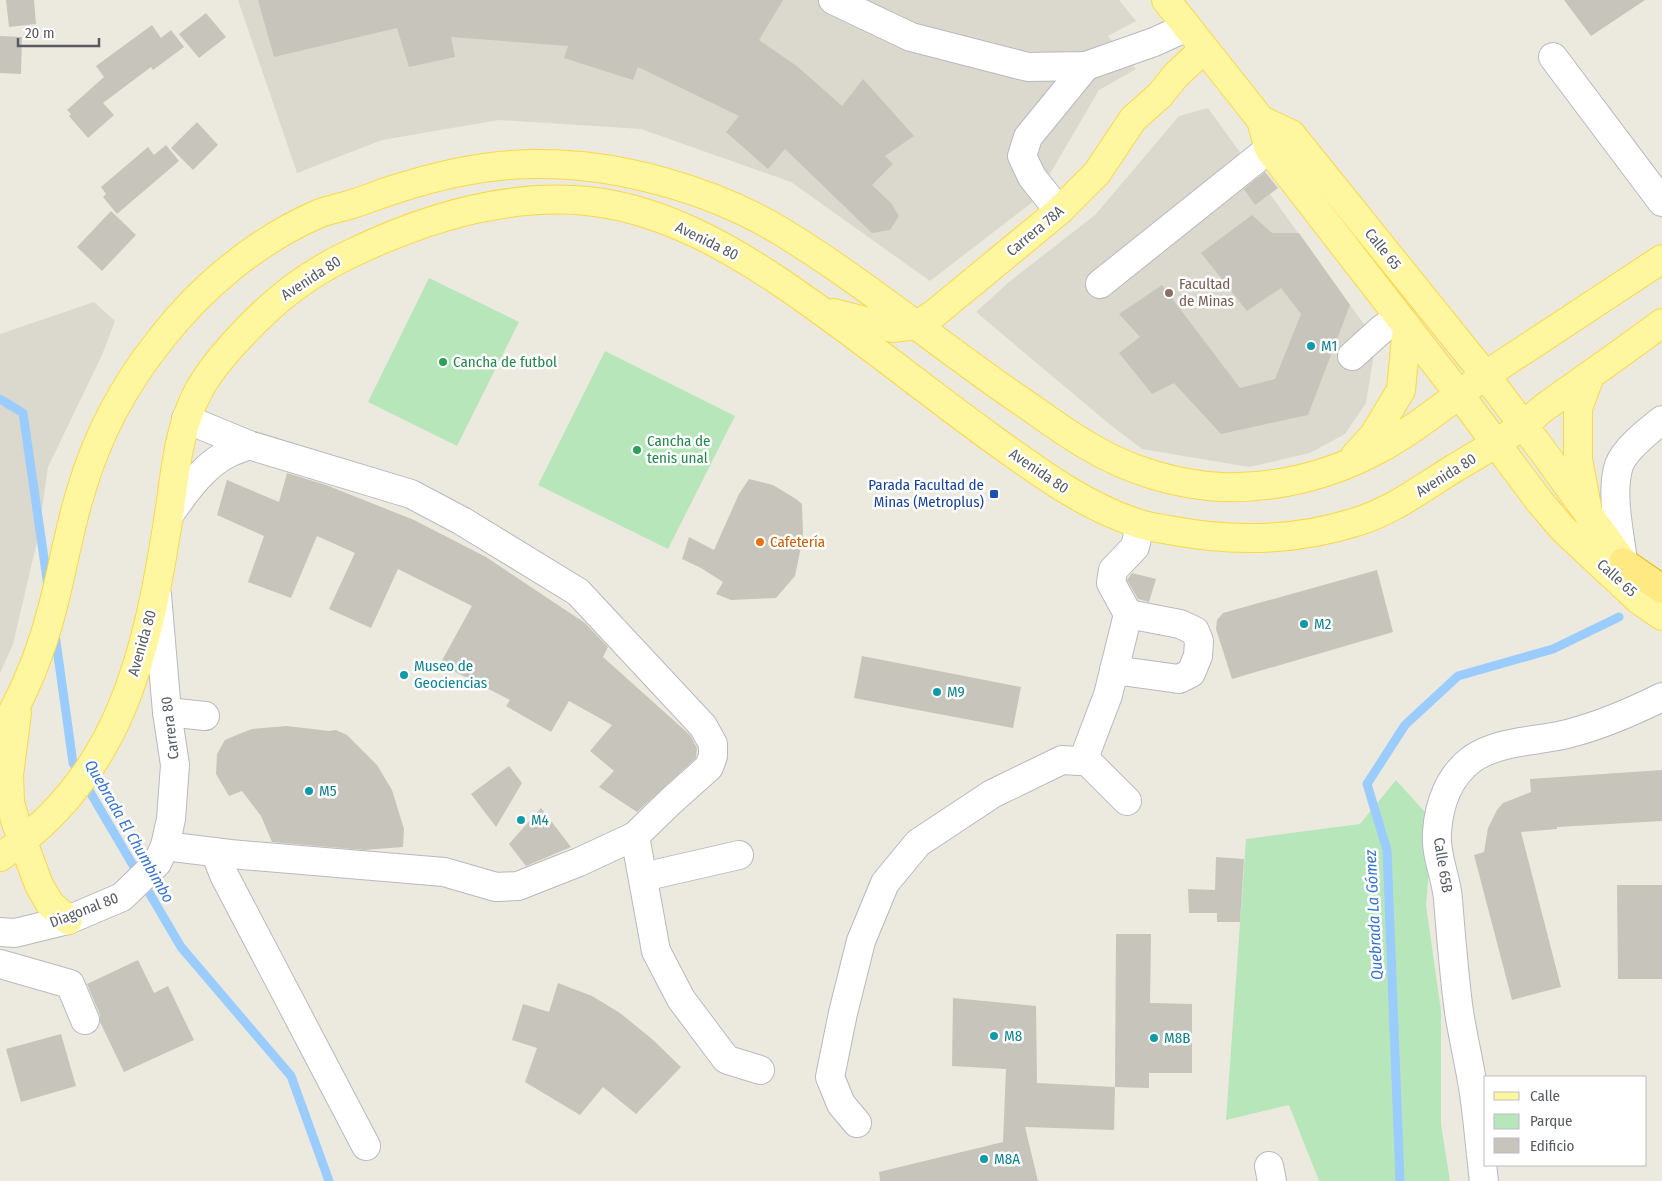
<svg xmlns="http://www.w3.org/2000/svg" width="1662" height="1181" font-family="'Fira Sans Condensed',sans-serif">
	<style>
		.education { fill: #dbd9cd }
		.green { fill: #b8e6bb }
		.lines { fill: none; stroke-linecap: round; stroke-linejoin: round }
		.stream { stroke: #9bccff; stroke-width: 9 }
		.building { fill: #c7c4bb }
		.minor-casing { stroke: #b6b9bf; stroke-width: 30 }
		.major-casing { stroke: #fbd748; stroke-width: 30 }
		.highway-casing { stroke: #eab300; stroke-width: 30 }
		.minor { stroke: #fff; stroke-width: 28 }
		.major { stroke: #fff7a0; stroke-width: 28 }
		.highway { stroke: #ffe982; stroke-width: 28 }
		.education-dot { fill: #8d6e63; stroke: #fff; stroke-width: 2 }
		.culture-dot { fill: #0f9aa8; stroke: #fff; stroke-width: 2 }
		.leisure-dot { fill: #2e9e5b; stroke: #fff; stroke-width: 2 }
		.transit-dot { fill: #1a4fb4; stroke: #fff; stroke-width: 2 }
		.food-dot { fill: #e8710a; stroke: #fff; stroke-width: 2 }
		.labels { text-anchor: middle; stroke-width: 5; stroke-linejoin: round; paint-order: stroke }
		.street-label { font-size: 15px; fill: #575b61; stroke: #fff }
		.education-label { font-size: 15px; fill: #785e54; stroke: #fff; text-anchor: start }
		.culture-label { font-size: 15px; fill: #0d838f; stroke: #fff; text-anchor: start }
		.leisure-label { font-size: 15px; fill: #27864d; stroke: #fff; text-anchor: start }
		.transit-label { font-size: 15px; fill: #164399; stroke: #fff; text-anchor: end }
		.food-label { font-size: 15px; fill: #c56008; stroke: #fff; text-anchor: start }
		.water-label { font-size: 16px; font-style: italic; fill: #3673ca; stroke: #fff }
	</style>
	<rect width="100%" height="100%" fill="#eceade"/>
	<g class="education">
		<polygon points="238,0 1119,0 1136,21 1108,36 1136,69 1099,90 1034,201 930,281 791,182 641,129 499,120 382,140 297,173"/>
		<polygon points="1208,108 1366,327 1374,354 1366,403 1345,434 1310,453 1249,467 1142,449 1108,423 976,312 1009,282 1095,215 1179,116"/>
		<polygon points="94,302 115,321 102,355 48,467 38,537 13,644 0,673 0,334"/>
	</g>
	<g class="green">
		<polygon points="429,278 519,322 457,446 368,402"/>
		<polygon points="605,351 735,416 668,549 538,485"/>
		<polygon points="1396,780 1433,821 1426,905 1441,1011 1441,1124 1450,1181 1319,1181 1289,1105 1226,1120 1246,839 1360,824"/>
	</g>
	<g class="lines">
		<g class="stream">
			<polyline points="0,399 23,413 48,586"/>
			<polyline points="55,634 73,763 181,947 291,1076 329,1181"/>
			<polyline points="1400,1181 1387,850 1367,784 1405,725 1458,676 1553,649 1619,617"/>
		</g>
	</g>
	<g class="building">
		<polygon points="6,0 34,0 36,24 9,27"/>
		<polygon points="258,0 783,0 759,40 798,67 842,106 863,79 914,136 885,156 893,164 872,185 891,203 899,216 890,230 872,233 785,149 768,169 726,132 739,116 638,67 633,80 564,58 568,46 451,37 455,57 409,67 397,28 274,57"/>
		<polygon points="1564,0 1645,0 1591,36"/>
		<polygon points="206,13 226,37 199,58 179,34"/>
		<polygon points="152,25 161,38 171,30 184,47 153,70 151,67 103,103 114,115 88,138 69,116 71,114 67,110 104,77 96,66"/>
		<polygon points="0,36 22,37 21,74 0,73"/>
		<polygon points="197,122 218,145 193,170 171,148"/>
		<polygon points="166,145 179,161 117,214 103,197 106,194 101,187 148,147 154,155"/>
		<polygon points="1265,172 1278,188 1255,205 1244,189"/>
		<polygon points="111,211 136,235 102,271 77,247"/>
		<polygon points="1252,215 1272,233 1299,233 1350,305 1308,415 1221,434 1174,383 1152,394 1119,353 1140,337 1119,314 1162,285 1240,388 1275,379 1301,314 1281,288 1247,311 1201,253"/>
		<polygon points="287,473 326,485 414,520 486,557 585,623 608,647 603,657 690,735 697,748 696,758 637,812 599,787 614,771 590,751 612,725 569,701 551,732 506,706 510,700 440,664 472,606 398,569 371,628 329,609 355,553 317,536 291,598 248,582 264,536 217,515 227,480 279,502"/>
		<polygon points="749,479 773,485 796,499 802,504 803,532 801,547 795,576 776,598 731,600 716,594 723,582 701,568 682,559 689,537 714,550 739,494"/>
		<polygon points="1377,570 1393,632 1232,679 1216,629 1217,620 1223,613"/>
		<polygon points="1132,573 1156,579 1149,602 1138,599 1127,580"/>
		<polygon points="862,656 1021,687 1013,728 854,698"/>
		<polygon points="287,726 329,731 336,730 347,735 377,765 392,790 404,829 403,847 364,850 272,842 261,816 242,791 229,796 216,774 217,754 225,740 239,734 252,729"/>
		<polygon points="509,766 522,783 496,827 471,794"/>
		<polygon points="1662,770 1662,821 1557,827 1557,829 1521,832 1561,987 1512,1000 1474,855 1484,852 1488,828 1497,810 1503,803 1531,792 1530,779"/>
		<polygon points="541,808 571,847 526,866 509,844"/>
		<polygon points="1216,857 1244,859 1240,922 1217,922 1217,913 1189,913 1188,889 1215,890"/>
		<polygon points="1617,885 1662,885 1662,979 1618,979"/>
		<polygon points="1116,934 1151,934 1150,1003 1192,1004 1192,1073 1149,1073 1149,1088 1115,1087"/>
		<polygon points="138,960 154,993 168,986 194,1040 124,1072 100,1022 100,1015 87,984"/>
		<polygon points="558,983 592,996 620,1013 652,1039 681,1067 636,1114 603,1087 580,1115 525,1082 537,1048 512,1040 523,1004 549,1012"/>
		<polygon points="953,998 1036,1006 1037,1083 1115,1087 1114,1130 1025,1127 1038,1181 880,1181 879,1172 1003,1142 1006,1069 952,1066"/>
		<polygon points="61,1034 76,1086 21,1102 6,1049"/>
	</g>
	<g class="lines">
		<g class="minor-casing">
			<g id="minor">
				<polyline points="833,0 911,37 1028,67 1086,66 1154,42 1187,27"/>
				<polyline points="1553,57 1662,202"/>
				<polyline points="1059,211 1032,177 1022,156 1028,137 1086,66"/>
				<polyline points="1100,284 1269,149"/>
				<polyline points="1352,356 1382,329 1399,317"/>
				<path d="M169 515C185 493 202 467 227 454 234 450 242 448 249 445"/>
				<path d="M1623 562C1620 533 1610 494 1619 465 1625 449 1648 431 1662 420"/>
				<polyline points="1114,670 1179,679 1191,673 1198,656 1199,641 1195,631 1180,624 1128,614"/>
				<polyline points="167,712 205,716"/>
				<polyline points="1084,758 1127,801"/>
				<polyline points="635,836 656,951 681,999 726,1059 731,1061 760,1070"/>
				<polyline points="165,846 230,854 444,872 496,887 518,886 579,862 635,836 671,801 709,767 713,756 713,744 703,726 578,592 462,521 411,494 249,445 186,419"/>
				<polyline points="215,852 224,875 366,1146"/>
				<polyline points="643,877 739,855"/>
				<polyline points="0,932 15,933 68,920 122,897 157,863 165,846 171,819 175,765 167,712 157,595"/>
				<polyline points="0,964 70,984 85,1020"/>
				<polyline points="857,1123 841,1104 830,1077 843,1013 861,941 885,883 918,843 992,794 1062,760 1079,761 1084,758 1108,695 1128,614 1111,583 1113,570 1135,547 1140,525"/>
				<polyline points="1269,1166 1272,1181"/>
				<path d="M1484 1181C1480 1150 1478 1118 1473 1087 1469 1062 1463 1037 1459 1012 1454 975 1451 937 1448 899 1446 876 1435 855 1437 832 1439 804 1449 776 1472 759 1500 740 1535 742 1567 734 1599 726 1632 712 1662 697"/>
			</g>
		</g>
		<g class="major-casing">
			<g id="major">
				<polyline points="1166,0 1261,120 1269,149 1459,394 1540,502 1563,529 1639,600 1662,616"/>
				<polyline points="1261,120 1291,134 1486,376 1545,454 1623,562 1633,585"/>
				<polyline points="834,313 892,328 917,325 934,314 1059,211 1097,173 1133,119 1160,95 1176,75 1204,49"/>
				<polyline points="1355,456 1374,435 1401,390 1407,327"/>
				<polyline points="1587,507 1578,459 1578,408 1590,376"/>
				<polyline points="17,713 9,775 10,802 16,823 39,885 50,904 68,920"/>
				<path d="M0 734C24 695 42 650 53 606 63 568 69 529 81 491 97 436 124 385 160 340 201 287 256 241 318 214 328 210 338 208 349 205 366 200 382 193 399 188 443 174 491 164 536 164 618 163 713 190 782 232 864 282 939 345 1018 399 1042 415 1065 433 1090 447 1128 470 1177 485 1222 487 1275 489 1331 475 1377 450 1417 429 1454 396 1492 371 1549 334 1605 296 1662 259"/>
				<path d="M0 857C120 778 147 654 168 521 175 478 177 431 198 392 208 373 223 355 238 339 272 302 305 275 352 253 425 218 505 193 587 201 657 208 722 243 780 282 853 331 922 388 994 440 1039 472 1084 506 1137 523 1147 527 1159 528 1169 530 1231 542 1296 541 1356 522 1392 511 1421 489 1453 469 1475 456 1498 443 1519 428 1528 422 1536 414 1545 407 1584 379 1623 352 1662 323"/>
			</g>
		</g>
		<g class="highway-casing">
			<polyline id="highway" points="1623,562 1662,589"/>
		</g>
		<use href="#minor" class="minor"/>
		<use href="#major" class="major"/>
		<use href="#highway" class="highway"/>
	</g>
	<circle class="education-dot" cx="1169" cy="293" r="5"/>
	<g class="culture-dot">
		<circle cx="1311" cy="346" r="5"/>
		<circle cx="1304" cy="624" r="5"/>
		<circle cx="404" cy="675" r="5"/>
		<circle cx="937" cy="692" r="5"/>
		<circle cx="309" cy="791" r="5"/>
		<circle cx="521" cy="820" r="5"/>
		<circle cx="994" cy="1036" r="5"/>
		<circle cx="1154" cy="1038" r="5"/>
		<circle cx="984" cy="1159" r="5"/>
	</g>
	<g class="leisure-dot">
		<circle cx="443" cy="362" r="5"/>
		<circle cx="637" cy="450" r="5"/>
	</g>
	<rect class="transit-dot" x="989" y="489" width="10" height="10" rx="2.5"/>
	<circle class="food-dot" cx="760" cy="542" r="5"/>
	<g class="labels">
		<g class="street-label">
			<text transform="translate(1035 231) rotate(-40)" y="5">Carrera 78A</text>
			<text transform="translate(707 241) rotate(26)" y="5">Avenida 80</text>
			<text transform="translate(1383 249) rotate(51)" y="5">Calle 65</text>
			<text transform="translate(311 278) rotate(-33)" y="5">Avenida 80</text>
			<text transform="translate(1039 471) rotate(34)" y="5">Avenida 80</text>
			<text transform="translate(1446 475) rotate(-32)" y="5">Avenida 80</text>
			<text transform="translate(1617 578) rotate(42)" y="5">Calle 65</text>
			<text transform="translate(142 643) rotate(-74)" y="5">Avenida 80</text>
			<text transform="translate(170 728) rotate(-97)" y="5">Carrera 80</text>
			<text transform="translate(1443 865) rotate(81)" y="5">Calle 65B</text>
			<text transform="translate(84 910) rotate(-21)" y="5">Diagonal 80</text>
		</g>
		<g class="education-label">
			<text x="1179" y="289">Facultad<tspan x="1179" dy="17">de Minas</tspan></text>
		</g>
		<g class="culture-label">
			<text x="1321" y="351">M1</text>
			<text x="1314" y="629">M2</text>
			<text x="414" y="671">Museo de<tspan x="414" dy="17">Geociencias</tspan></text>
			<text x="947" y="697">M9</text>
			<text x="319" y="796">M5</text>
			<text x="531" y="825">M4</text>
			<text x="1004" y="1041">M8</text>
			<text x="1164" y="1043">M8B</text>
			<text x="994" y="1164">M8A</text>
		</g>
		<g class="leisure-label">
			<text x="453" y="367">Cancha de futbol</text>
			<text x="647" y="446">Cancha de<tspan x="647" dy="17">tenis unal</tspan></text>
		</g>
		<g class="transit-label">
			<text x="984" y="490">Parada Facultad de<tspan x="984" dy="17">Minas (Metroplus)</tspan></text>
		</g>
		<g class="food-label">
			<text x="770" y="547">Cafetería</text>
		</g>
		<g class="water-label">
			<text transform="translate(130 831) rotate(60)" y="6">Quebrada El Chumbimbo</text>
			<text transform="translate(1373 915) rotate(-93)" y="6">Quebrada La Gómez</text>
		</g>
	</g>
	<rect x="1484" y="1076" width="162" height="90" fill="#ffffff" stroke="#bcbdc0"/>
	<rect x="1494" y="1092" width="25" height="8" fill="#fff7a0" stroke="#bcbdc0"/>
	<text x="1530" y="1101" font-size="15" fill="#575b61">Calle</text>
	<rect x="1494" y="1114" width="25" height="15" fill="#b8e6bb" stroke="#bcbdc0"/>
	<text x="1530" y="1126" font-size="15" fill="#575b61">Parque</text>
	<rect x="1494" y="1138" width="25" height="15" fill="#c7c4bb" stroke="#bcbdc0"/>
	<text x="1530" y="1151" font-size="15" fill="#575b61">Edificio</text>
	<path d="M18 38v8h81v-8" fill="none" stroke="#575b61" stroke-width="2.5"/>
	<text x="25" y="38" font-size="15" fill="#575b61" stroke="#ffffff" stroke-width="4" paint-order="stroke">20 m</text>
</svg>
